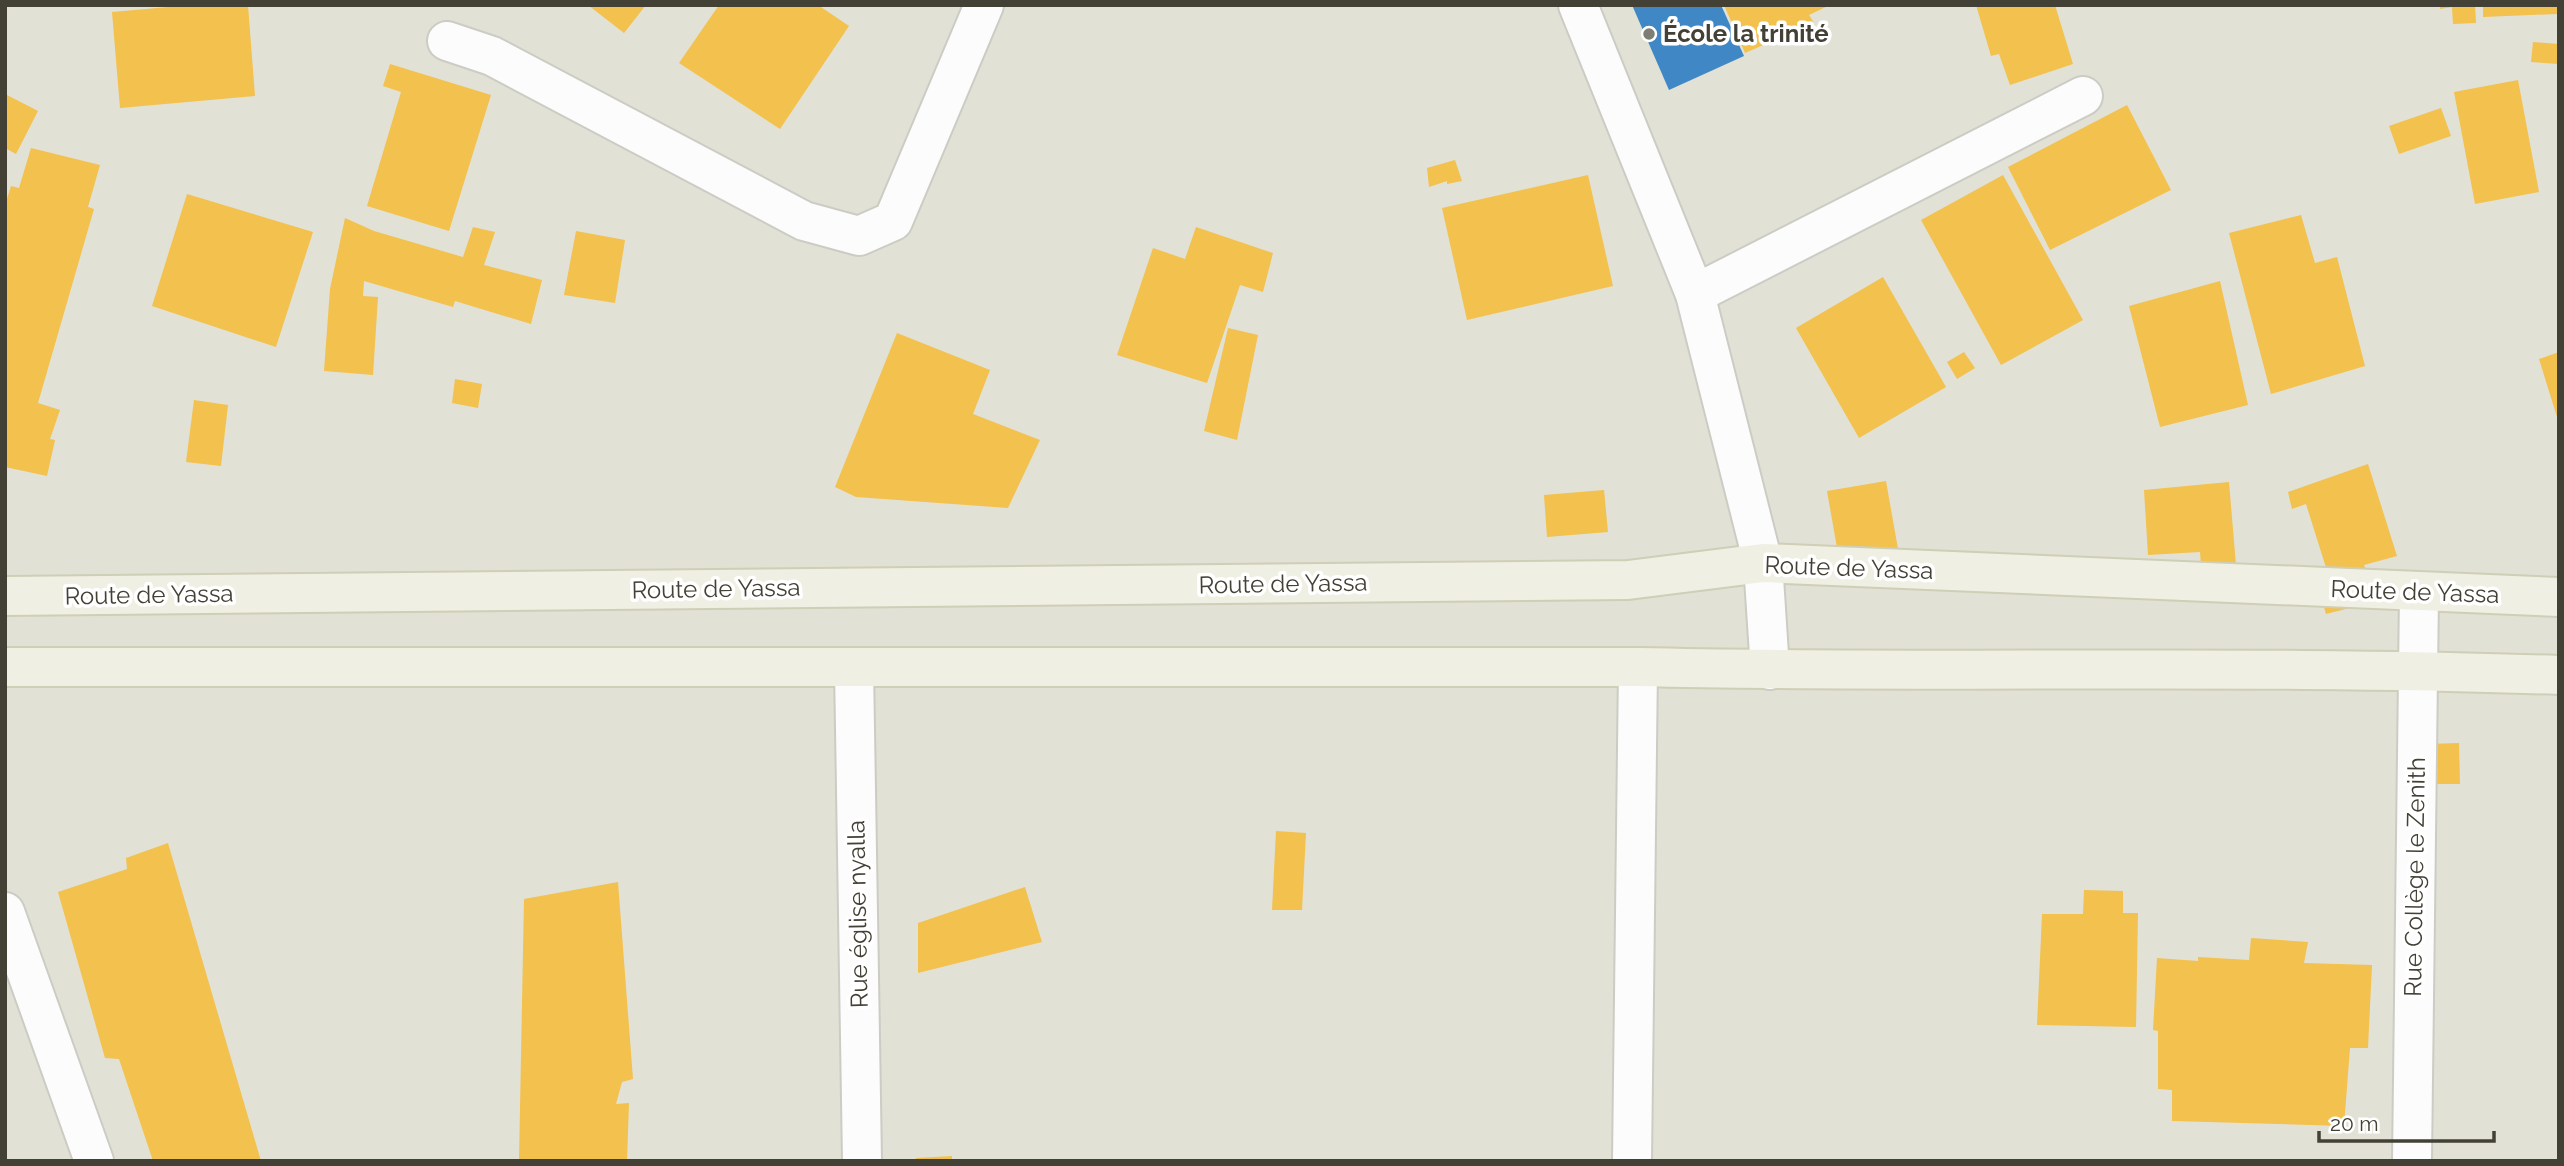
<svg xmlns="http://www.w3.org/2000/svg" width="2564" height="1166" font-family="Raleway,sans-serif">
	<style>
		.residential { fill: #e2e1d5 }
		.homes { fill: #f2c14e }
		.schools { fill: #3f88c5 }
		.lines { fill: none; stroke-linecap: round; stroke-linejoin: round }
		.street-casing { stroke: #ccccc5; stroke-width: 42 }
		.primary-casing { stroke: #cfceb6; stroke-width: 42 }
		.street { stroke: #fcfcfc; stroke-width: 38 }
		.primary { stroke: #f0efe3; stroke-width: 38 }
		.poi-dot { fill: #7f7e74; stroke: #fff; stroke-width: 2.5 }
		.labels { text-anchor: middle; stroke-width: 7; stroke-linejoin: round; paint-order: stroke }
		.poi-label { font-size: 24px; font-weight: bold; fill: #434135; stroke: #fff; text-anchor: start }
		.street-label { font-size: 24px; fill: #434135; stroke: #fff }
	</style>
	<rect width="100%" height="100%" fill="#eeeee8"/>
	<rect class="residential" x="5" y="5" width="2554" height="1156"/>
	<g class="homes">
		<polygon points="191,5 248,5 255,96 120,108 112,12"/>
		<polygon points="588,5 646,5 624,33"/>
		<polygon points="719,5 818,5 849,26 780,129 679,63"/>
		<polygon points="1724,5 1830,5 1809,15 1814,23 1745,53"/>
		<polygon points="1976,5 2055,5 2073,64 2010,85 1999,54 1991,56"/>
		<polygon points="2440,5 2475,5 2476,23 2453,24 2452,7 2440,9"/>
		<polygon points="2483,5 2557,5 2557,14 2483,17"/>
		<polygon points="2533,42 2559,44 2559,64 2531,62"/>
		<polygon points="390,64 491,95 449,231 367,206 401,92 383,86"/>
		<polygon points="2518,80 2539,192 2475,204 2454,92"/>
		<polygon points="5,94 38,111 16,154 5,148"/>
		<polygon points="2127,105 2171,190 2050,250 2008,167"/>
		<polygon points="2441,108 2451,136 2399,154 2389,126"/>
		<polygon points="31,148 100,165 88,207 94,209 38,403 60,410 50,439 55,440 47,476 5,467 5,205 11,186 19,188"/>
		<polygon points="1455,160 1462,181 1447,184 1447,181 1429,187 1427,168"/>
		<polygon points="1588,175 1613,286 1467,320 1442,208"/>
		<polygon points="2003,175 2083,320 2001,365 1921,220"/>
		<polygon points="187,194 313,232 276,347 152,306"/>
		<polygon points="2301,215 2315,263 2337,257 2365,366 2271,394 2229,233"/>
		<polygon points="345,218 374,231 463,257 473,227 495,232 484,265 542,280 531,324 455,301 453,307 364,281 363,296 378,297 373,375 324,371 330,289"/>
		<polygon points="1196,227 1273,253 1263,292 1240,285 1207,383 1117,355 1153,248 1185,259"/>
		<polygon points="576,231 625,240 615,303 564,295"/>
		<polygon points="1883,277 1946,387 1859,438 1796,328"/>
		<polygon points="2220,281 2248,405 2160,427 2129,306"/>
		<polygon points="1228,328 1258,335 1237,440 1204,431"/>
		<polygon points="897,333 990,370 973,414 1040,440 1008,508 856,497 835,487"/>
		<polygon points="1964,352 1975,368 1957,379 1947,362"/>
		<polygon points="2559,352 2559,420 2558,420 2539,359"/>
		<polygon points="455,379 482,384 478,408 452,403"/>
		<polygon points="194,400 228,405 221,466 186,462"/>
		<polygon points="2368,464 2397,556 2364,565 2377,601 2326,614 2316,580 2329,577 2306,504 2292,509 2288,492"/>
		<polygon points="1886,481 1898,549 1839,559 1827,491"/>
		<polygon points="2229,482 2237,577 2202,578 2200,552 2148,555 2144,490"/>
		<polygon points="1604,490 1608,532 1547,537 1544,495"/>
		<polygon points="2459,743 2460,784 2428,784 2427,744"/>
		<polygon points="1276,831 1306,833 1302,910 1272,910"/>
		<polygon points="168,843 261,1161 153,1161 119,1059 105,1058 58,892 127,869 126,858"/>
		<polygon points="618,882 633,1079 622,1082 616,1104 629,1103 627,1161 519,1161 524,899"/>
		<polygon points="1025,887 1042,942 918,973 918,923"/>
		<polygon points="2084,890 2123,891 2123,913 2138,913 2136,1027 2037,1025 2042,914 2083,914"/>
		<polygon points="2251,938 2308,942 2304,963 2372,965 2368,1048 2350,1048 2344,1126 2172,1121 2172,1090 2158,1089 2158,1031 2153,1030 2157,958 2198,961 2198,957 2249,960"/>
		<polygon points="952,1156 952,1161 916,1161 916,1158"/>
	</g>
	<polygon class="schools" points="1632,5 1721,5 1744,56 1669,90"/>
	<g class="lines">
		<g class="street-casing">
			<g id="street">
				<polyline points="1578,5 1695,294 1763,563 1770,670"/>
				<polyline points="447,41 492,56 804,221 859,236 893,221 984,5"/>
				<polyline points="1695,294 2083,96"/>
				<polyline points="854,667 862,1161"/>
				<polyline points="5,912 94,1161"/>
				<polyline points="1632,1161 1638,667"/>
				<polyline points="2412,1161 2419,593"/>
			</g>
		</g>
		<g class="primary-casing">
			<g id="primary">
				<polyline points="5,596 1628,580 1763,563 2559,597"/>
				<path d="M5 667H1638C1945 674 2252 664 2559 675"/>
			</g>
		</g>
		<use href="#street" class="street"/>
		<use href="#primary" class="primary"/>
	</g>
	<circle class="poi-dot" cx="1649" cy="34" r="7"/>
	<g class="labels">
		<g class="poi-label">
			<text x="1663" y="42">École la trinité</text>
		</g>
		<g class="street-label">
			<text transform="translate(1849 568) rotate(2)" y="8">Route de Yassa</text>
			<text transform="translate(1283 584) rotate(-1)" y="8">Route de Yassa</text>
			<text transform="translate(716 589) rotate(-1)" y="8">Route de Yassa</text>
			<text transform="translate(2415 592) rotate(2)" y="8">Route de Yassa</text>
			<text transform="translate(149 595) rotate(-1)" y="8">Route de Yassa</text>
			<text transform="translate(2415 877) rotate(-89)" y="8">Rue Collège le Zenith</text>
			<text transform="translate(858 914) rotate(-91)" y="8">Rue église nyalla</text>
		</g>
	</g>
	<rect width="2564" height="1166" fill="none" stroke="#434135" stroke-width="14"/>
	<path d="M2319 1131v10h175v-10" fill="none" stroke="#434135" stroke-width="3.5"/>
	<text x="2330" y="1131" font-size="21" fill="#434135" stroke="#ffffff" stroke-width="5" paint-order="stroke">20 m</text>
</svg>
